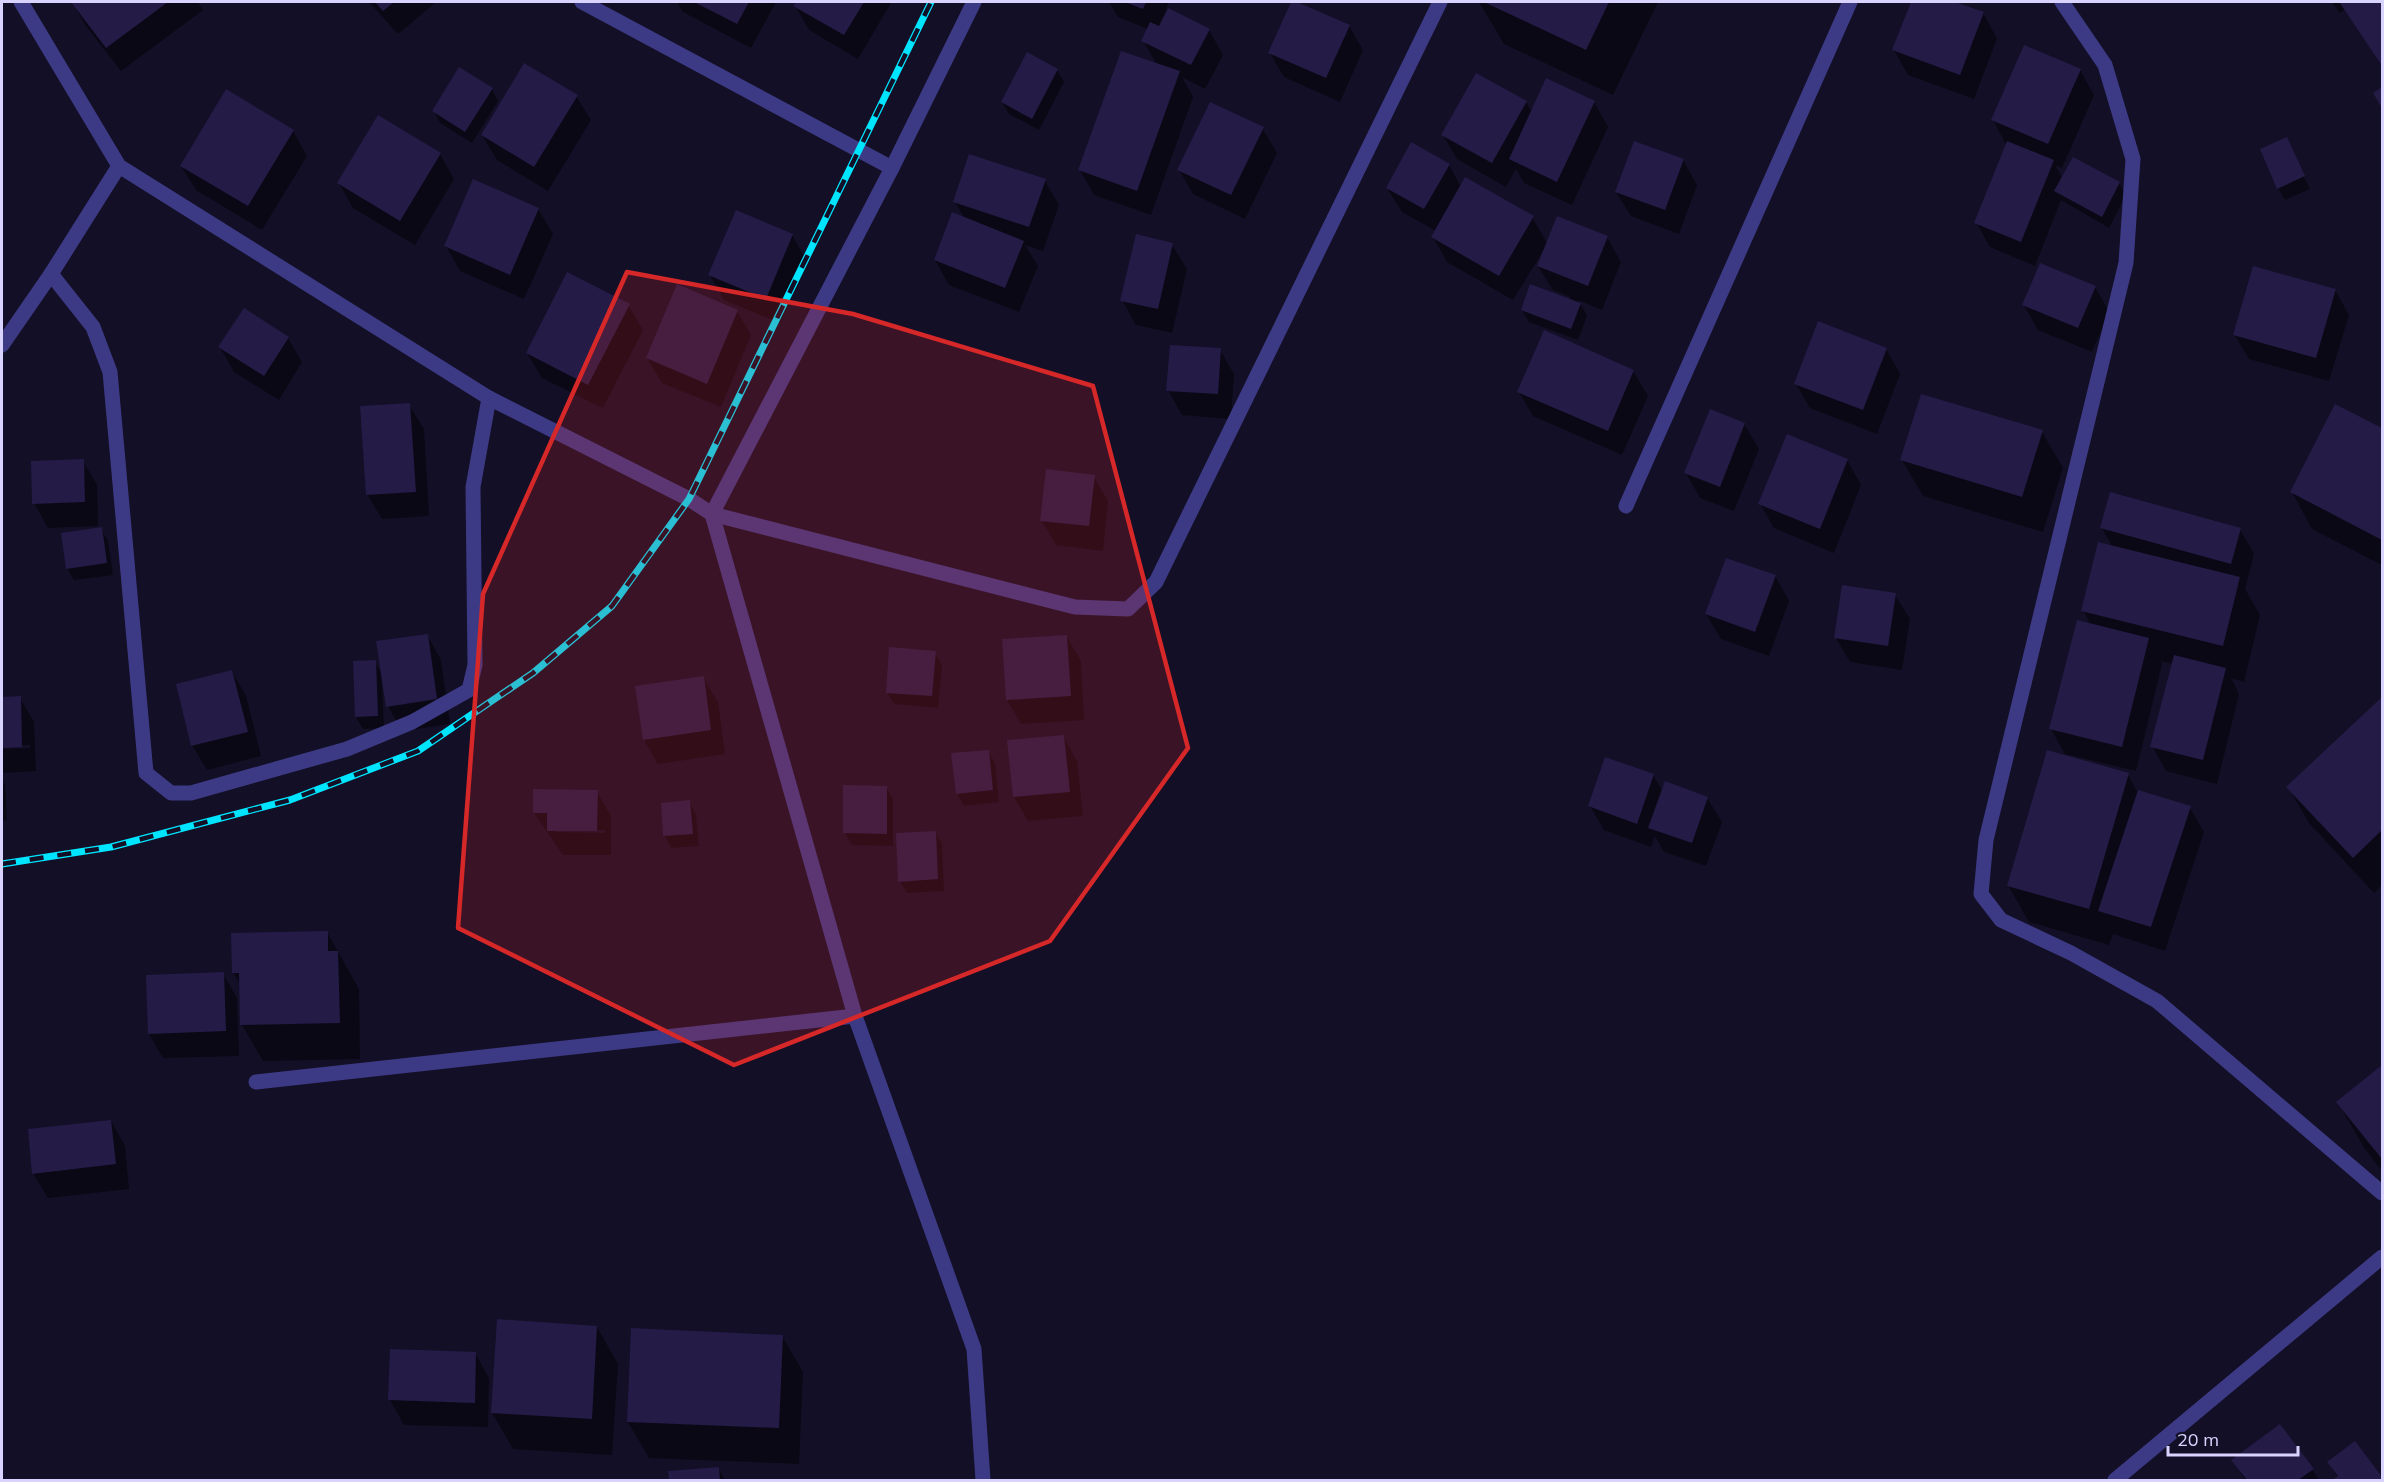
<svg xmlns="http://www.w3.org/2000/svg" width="2384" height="1482" font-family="Mulish,sans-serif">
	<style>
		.shadow { fill: #0007; fill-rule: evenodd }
		.building { fill: #241b47 }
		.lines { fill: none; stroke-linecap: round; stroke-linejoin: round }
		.service { stroke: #3d3a85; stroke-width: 15 }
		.minor { stroke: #3d3a85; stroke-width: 15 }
		.rail-casing { stroke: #00e5ff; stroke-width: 7 }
		.rail { stroke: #130f26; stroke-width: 4.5; stroke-dasharray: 14; stroke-linecap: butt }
		.marked { fill: #d62828; fill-opacity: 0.2; stroke: #d62828; stroke-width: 4.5; stroke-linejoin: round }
	</style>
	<rect width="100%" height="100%" fill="#130f26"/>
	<g class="shadow">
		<polygon points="72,2 198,2 203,10 121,71 86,26"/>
		<polygon points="369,2 436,2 398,34"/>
		<polygon points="677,2 776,2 751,48 683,12"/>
		<polygon points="798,2 891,2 891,3 858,59 809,30 795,6"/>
		<polygon points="1109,2 1169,2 1166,9 1209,30 1223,55 1205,89 1182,77 1193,97 1151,215 1094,195 1080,170 1157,65 1143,40 1148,29 1118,17"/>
		<polygon points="1292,2 1349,26 1363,50 1340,102 1284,77 1270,53"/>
		<polygon points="1479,2 1658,2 1613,95 1504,44"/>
		<polygon points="1912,2 1950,2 1983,13 1997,38 1974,99 1908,75 1894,50"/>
		<polygon points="2332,2 2382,2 2382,67 2346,9 2340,13"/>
		<polygon points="1057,70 1064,82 1039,130 1009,114 1002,102"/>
		<polygon points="2080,70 2094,95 2062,168 2055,165 2063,179 2074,159 2119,183 2126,195 2109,228 2061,200 2035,266 1990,247 1976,222 2007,146 1993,120"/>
		<polygon points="492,89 498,101 472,143 440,123 434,111"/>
		<polygon points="576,96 591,120 548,191 497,160 482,135"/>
		<polygon points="1526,102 1532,112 1594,102 1608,127 1572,205 1524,183 1516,169 1506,187 1457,159 1443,135"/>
		<polygon points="1262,128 1277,153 1245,219 1193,194 1179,170"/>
		<polygon points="293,131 307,156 262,230 196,190 181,166"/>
		<polygon points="2291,150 2310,189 2285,200 2278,188"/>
		<polygon points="440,154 454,179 415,245 353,208 339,183"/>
		<polygon points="1683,160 1697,185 1679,234 1631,216 1616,192"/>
		<polygon points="1449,165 1461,187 1532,217 1547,243 1607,237 1621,262 1602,310 1578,300 1587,316 1578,340 1529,322 1522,310 1569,300 1570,297 1553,290 1538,266 1546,246 1513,300 1447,262 1433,237 1436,231 1402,212 1387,188"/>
		<polygon points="1045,181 1059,205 1043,251 1025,245 1038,266 1019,312 949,285 935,260 965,219 955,202"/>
		<polygon points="538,209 553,234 524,299 460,271 446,246"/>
		<polygon points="792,235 806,260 780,323 724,300 710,275"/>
		<polygon points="1172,245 1187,269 1172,333 1136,325 1122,300"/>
		<polygon points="2095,287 2109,312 2092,352 2038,330 2024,305"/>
		<polygon points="2335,290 2349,315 2329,381 2249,359 2234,334"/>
		<polygon points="628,305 643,330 603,408 542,378 527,353"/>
		<polygon points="737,311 751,335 721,407 662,383 647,358"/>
		<polygon points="288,338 302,362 279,400 234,372 220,347"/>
		<polygon points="1886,349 1900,374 1877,434 1810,408 1796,384"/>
		<polygon points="1220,350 1234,374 1231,419 1182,415 1168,390"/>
		<polygon points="1633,371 1648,396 1622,455 1533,416 1519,392"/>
		<polygon points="409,405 424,429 429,516 382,519 367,494"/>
		<polygon points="2336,406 2382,429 2382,565 2312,529 2292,492"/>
		<polygon points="1744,424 1759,449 1734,511 1700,498 1686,473"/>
		<polygon points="2042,432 2063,468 2043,532 1923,496 1902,460"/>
		<polygon points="1847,460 1861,485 1834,553 1774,528 1760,504"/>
		<polygon points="83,461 97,485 98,526 48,528 34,503"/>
		<polygon points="1094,477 1108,501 1103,551 1056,545 1042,521"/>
		<polygon points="2102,528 2240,529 2254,554 2245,589 2260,615 2244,682 2231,678 2239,694 2217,784 2166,771 2152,746 2173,664 2161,661 2162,664 2136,771 2065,754 2051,729 2091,625 2083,610 2113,548"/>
		<polygon points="101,529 108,541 113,575 74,580 67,568"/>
		<polygon points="1775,576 1789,601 1769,656 1721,639 1706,614"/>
		<polygon points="1895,595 1910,619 1902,670 1850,662 1836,638"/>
		<polygon points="2,608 2,609 3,661 2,661"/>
		<polygon points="427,635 441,660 450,724 402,731 388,706 384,684 382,684 384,728 363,729 356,717 375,662 383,675"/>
		<polygon points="1066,636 1081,661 1084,720 1021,724 1007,700"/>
		<polygon points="935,653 942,665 938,708 894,704 887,692"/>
		<polygon points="232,672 246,696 261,756 207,770 192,745"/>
		<polygon points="703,678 718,702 725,754 658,764 644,740"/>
		<polygon points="20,698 34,722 36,771 2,773 2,749 30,748 30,745 2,746 2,699"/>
		<polygon points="2382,699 2382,885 2374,893 2309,823 2288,787"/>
		<polygon points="1063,736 1077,761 1083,816 1028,821 1014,797"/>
		<polygon points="988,751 995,763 999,802 964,806 957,794"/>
		<polygon points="1653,775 1663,792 1707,798 1722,822 1706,866 1664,852 1655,836 1651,847 1604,830 1590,806"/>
		<polygon points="2128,775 2137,791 2190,808 2204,832 2165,951 2113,934 2109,945 2029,922 2008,885"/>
		<polygon points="2,779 5,785 7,820 2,821"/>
		<polygon points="886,787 893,799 893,846 852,845 845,833"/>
		<path d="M597 792 611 816V855H563L534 813ZM556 829 605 830V833L556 832Z"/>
		<polygon points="689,802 696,814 699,846 671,848 665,836"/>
		<polygon points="935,832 942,844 944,891 907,893 900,881"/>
		<polygon points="327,932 359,989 360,1059 263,1061 242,1025 241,986 233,972"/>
		<polygon points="223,974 237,998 239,1056 163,1058 149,1034"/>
		<polygon points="2382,1067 2382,1171 2365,1149 2338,1103"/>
		<polygon points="111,1121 125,1146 129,1189 48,1198 33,1173"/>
		<polygon points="597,1327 618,1364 612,1455 513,1449 492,1413"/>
		<polygon points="782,1336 803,1372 799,1464 649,1458 628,1422"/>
		<polygon points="475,1353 489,1378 488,1427 404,1425 390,1400"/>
		<polygon points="2355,1443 2382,1479 2382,1480 2335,1480 2338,1478 2329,1463"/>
		<polygon points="2233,1460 2312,1469 2319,1480 2245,1480"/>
		<polygon points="718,1468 725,1480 671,1480 670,1472"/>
	</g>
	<g class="building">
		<polygon points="71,2 168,2 106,48"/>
		<polygon points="375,2 394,2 383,11"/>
		<polygon points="694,2 749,2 737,24"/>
		<polygon points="796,2 864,2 844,35 793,6"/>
		<polygon points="1125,2 1146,2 1143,9"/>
		<polygon points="1291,2 1297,2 1350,25 1326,78 1268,53"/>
		<polygon points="1484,2 1609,2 1586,50"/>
		<polygon points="1911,2 1955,2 1984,12 1960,75 1892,50"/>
		<polygon points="2343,2 2382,2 2382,66 2340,3"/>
		<polygon points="1168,8 1210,29 1191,65 1141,41 1150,22 1159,26"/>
		<polygon points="2024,45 2081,69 2048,144 1991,120"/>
		<polygon points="1121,51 1180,71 1137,191 1078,170"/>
		<polygon points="1027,52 1058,69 1032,119 1001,102"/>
		<polygon points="524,63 578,95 534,167 481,135"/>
		<polygon points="459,67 493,88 465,132 432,111"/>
		<polygon points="1476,73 1527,101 1492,163 1441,135"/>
		<polygon points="1546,78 1595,101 1557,182 1509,159"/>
		<polygon points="2382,87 2382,108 2373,93"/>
		<polygon points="226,89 294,130 248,206 180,166"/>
		<polygon points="1210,102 1264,127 1231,195 1177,170"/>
		<polygon points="378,115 441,153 400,221 337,183"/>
		<polygon points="2287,137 2305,176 2277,189 2260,149"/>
		<polygon points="1634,141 1684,159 1665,210 1615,192"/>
		<polygon points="2007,141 2054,160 2021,242 1974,223"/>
		<polygon points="1411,142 1450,164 1424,209 1386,188"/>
		<polygon points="969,154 1046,179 1029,227 953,202"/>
		<polygon points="2073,157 2120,182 2102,217 2054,191"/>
		<polygon points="1465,177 1534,216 1499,276 1431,237"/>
		<polygon points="473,179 539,208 510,275 444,246"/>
		<polygon points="736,210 793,234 766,299 708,275"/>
		<polygon points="952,212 1024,241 1005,288 934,260"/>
		<polygon points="1557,216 1608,236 1588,286 1537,266"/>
		<polygon points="1136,234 1173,243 1158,309 1120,301"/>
		<polygon points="2040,263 2096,286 2078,328 2022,305"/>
		<polygon points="2253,266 2336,289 2316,358 2233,335"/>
		<polygon points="567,272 630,304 588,385 526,353"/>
		<polygon points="677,284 738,310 707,384 646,358"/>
		<polygon points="1530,284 1581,303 1571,329 1521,310"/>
		<polygon points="244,308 289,337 264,376 218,347"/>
		<polygon points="1818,321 1887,348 1863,410 1794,384"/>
		<polygon points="1544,330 1634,370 1608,431 1517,392"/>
		<polygon points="1170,345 1221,348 1218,394 1166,391"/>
		<polygon points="1921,394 2043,430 2022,497 1900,460"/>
		<polygon points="410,403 416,492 366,495 360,406"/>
		<polygon points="2335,404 2382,428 2382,540 2290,492"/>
		<polygon points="1710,409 1745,423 1720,487 1684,473"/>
		<polygon points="1787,434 1848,459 1820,529 1758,504"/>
		<polygon points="84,459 85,502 32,504 31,461"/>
		<polygon points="1046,469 1095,475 1089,526 1040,521"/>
		<polygon points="2110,492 2241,528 2231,564 2100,528"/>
		<polygon points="102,527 107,563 66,569 61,533"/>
		<polygon points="2098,542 2240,577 2223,646 2081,611"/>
		<polygon points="1726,558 1776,575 1755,632 1705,614"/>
		<polygon points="1842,585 1896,593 1888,646 1834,638"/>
		<polygon points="2077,620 2149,638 2122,747 2049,729"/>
		<polygon points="428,634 437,699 386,707 376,641"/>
		<polygon points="1067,635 1071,696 1006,700 1002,639"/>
		<polygon points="889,647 936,651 932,696 886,693"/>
		<polygon points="2174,655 2226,668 2203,760 2150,747"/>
		<polygon points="376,660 378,716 355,717 353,661"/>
		<polygon points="232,670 248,732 191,746 176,684"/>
		<polygon points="704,676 711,730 643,740 635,686"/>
		<polygon points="21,696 22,747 2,748 2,697"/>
		<polygon points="2382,697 2382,830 2353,858 2286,787"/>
		<polygon points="1064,735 1070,792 1013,797 1007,740"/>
		<polygon points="989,750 993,790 956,794 951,753"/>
		<polygon points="2047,750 2129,773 2089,909 2007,886"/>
		<polygon points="1605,757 1654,774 1637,824 1588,806"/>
		<polygon points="1665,781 1708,797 1692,843 1648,828"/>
		<polygon points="843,785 887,786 887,834 843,833"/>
		<polygon points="533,789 598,790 597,831 547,831 547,813 533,813"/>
		<polygon points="2138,790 2191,806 2151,927 2098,911"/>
		<polygon points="690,800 693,834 663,836 661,803"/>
		<polygon points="936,831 938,879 898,882 896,833"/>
		<polygon points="328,931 328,951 338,951 340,1023 240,1025 239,973 232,973 231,933"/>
		<polygon points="224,972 226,1031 148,1034 146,975"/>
		<polygon points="2382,1065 2382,1159 2336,1102"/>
		<polygon points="111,1120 116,1164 32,1174 28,1129"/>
		<polygon points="497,1319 597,1326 592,1419 491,1413"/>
		<polygon points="631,1328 783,1335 779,1428 627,1422"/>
		<polygon points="390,1349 476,1352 475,1403 388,1400"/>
		<polygon points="2280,1424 2314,1469 2298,1480 2247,1480 2231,1460"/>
		<polygon points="2355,1441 2382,1477 2382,1480 2332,1480 2338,1476 2327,1462"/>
		<polygon points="719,1467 720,1480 669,1480 668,1471"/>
	</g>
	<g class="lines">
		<g class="service">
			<polyline points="51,274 93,327 110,372 146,773 171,793 191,793 347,749 412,722 469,690 475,665 473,487 489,398"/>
			<polyline points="256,1082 855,1016"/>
		</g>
		<g class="minor">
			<polyline points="21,2 119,166 489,398 689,499 712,514 855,1016 974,1349 983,1480"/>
			<polyline points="582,2 892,168"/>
			<polyline points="974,2 892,168 712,514 1075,607 1128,609 1156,582 1440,2"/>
			<polyline points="2062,2 2105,65 2133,159 2126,263 1986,840 1981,894 2001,920 2071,953 2157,1001 2382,1193"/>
			<polyline points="2,345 51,274 119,166"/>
			<polyline points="1626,506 1850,2"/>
			<polyline points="2115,1480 2382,1257"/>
		</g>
		<g class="rail-casing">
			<polyline id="rail" points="2,864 111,847 290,800 418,751 533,673 612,606 689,499 931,2"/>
		</g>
		<use href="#rail" class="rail"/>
	</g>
	<path class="marked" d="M627 272 853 314 1093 386 1188 748 1050 941 734 1065 458 928 483 594Z"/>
	<rect width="2384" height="1482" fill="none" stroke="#d9d4ff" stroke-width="6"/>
	<path d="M2168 1446v9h130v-9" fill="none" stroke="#d9d4ff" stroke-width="3"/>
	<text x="2177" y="1446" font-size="18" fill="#d9d4ff" stroke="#130f26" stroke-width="4.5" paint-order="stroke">20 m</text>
</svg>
